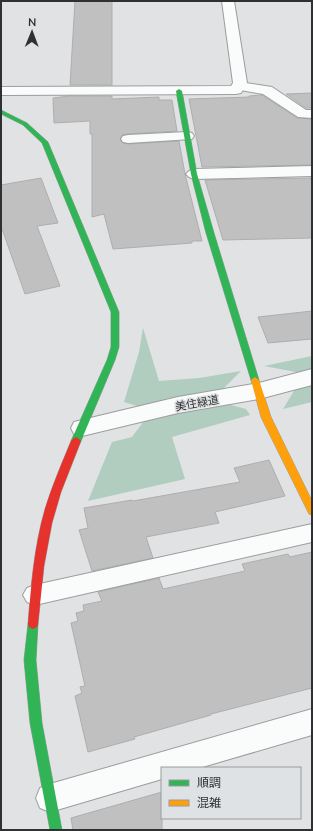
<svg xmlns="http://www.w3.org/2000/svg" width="313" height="831" font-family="'Nunito Sans','Noto Sans JP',sans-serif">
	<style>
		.green { fill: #b0cdc0 }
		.building { fill: #c0c0c1; stroke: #aeaeaf }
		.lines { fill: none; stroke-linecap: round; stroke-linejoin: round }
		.lane-casing { stroke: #9b9d9e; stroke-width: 2 }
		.street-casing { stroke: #9b9d9e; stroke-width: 2 }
		.fast-casing { stroke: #9b9d9e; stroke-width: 1 }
		.slow-casing { stroke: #9b9d9e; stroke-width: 1 }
		.jam-casing { stroke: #9b9d9e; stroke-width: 1 }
		.lane { fill: #fafbfb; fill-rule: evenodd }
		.street { fill: #fafbfb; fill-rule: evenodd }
		.fast { fill: #30b455; fill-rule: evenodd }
		.slow { fill: #ff9f0a; fill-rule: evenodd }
		.jam { fill: #e5322d; fill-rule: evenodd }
		.labels { text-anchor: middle; stroke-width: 3; stroke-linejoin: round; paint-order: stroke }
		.street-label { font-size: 11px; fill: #2f3031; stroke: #dfe2e5 }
	</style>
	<rect width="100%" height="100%" fill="#e0e2e4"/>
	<g class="green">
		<polygon points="143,328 159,381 199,378 241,371 222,390 191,396 169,398 140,407 124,402 139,352"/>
		<polygon points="312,356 312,370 301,373 264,366"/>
		<polygon points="312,383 312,402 283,409 297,386"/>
		<polygon points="227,404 246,409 250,415 172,437 185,479 88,501 112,442 132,437 144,421 175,412"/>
	</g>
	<g class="building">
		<polygon points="75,1 112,1 112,85 70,85"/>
		<polygon points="312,93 312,108 306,108 286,94"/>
		<polygon points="262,95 297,118 312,119 312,165 202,167 189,99 250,97 249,96"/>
		<polygon points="69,96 112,96 112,99 159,97 159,100 172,100 177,131 128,134 122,135 120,140 123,143 128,144 179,141 185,174 202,241 192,241 192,243 113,249 104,214 92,217 92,134 90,134 90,121 54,123 53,98"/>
		<polygon points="41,178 58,223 37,226 60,286 25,294 1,226 1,185"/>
		<polygon points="312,178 312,238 223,240 205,180"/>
		<polygon points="312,311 312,339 268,343 258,317"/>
		<polygon points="269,460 285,496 215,512 219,523 146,537 153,558 92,571 79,530 88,528 84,508 132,500 133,501 240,482 234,468"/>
		<polygon points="312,552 312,688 211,714 211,715 134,737 135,739 88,752 75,696 82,693 80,687 85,686 71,623 78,621 76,613 84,611 83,605 102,601 98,592 159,578 163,589 245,571 242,564 288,554 290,557"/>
		<polygon points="162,792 162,830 73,830 71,818"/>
	</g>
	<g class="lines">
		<g class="lane-casing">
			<g id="lane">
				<polygon points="239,82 272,87 306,110 312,110 312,118 298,117 263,94 234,89 232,86 234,83"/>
				<polygon points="187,132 192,133 194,136 192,139 128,143 123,142 121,139 123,136 128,135"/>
				<polygon points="312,166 312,176 194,179 189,177 186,174 189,171 194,169"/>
				<polygon points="312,524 312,542 35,605 27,602 23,595 27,588 35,585"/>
				<polygon points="312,709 312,735 199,768 162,768 162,779 50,812 40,808 36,798 40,788 50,784"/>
			</g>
		</g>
		<g class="street-casing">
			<g id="street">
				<polygon points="222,1 234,1 247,83 241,93 236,94 1,95 1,87 231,86 233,83"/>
				<polygon points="312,369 312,385 259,399 178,413 82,436 74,434 71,428 74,422 82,420 178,397 259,383"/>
			</g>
		</g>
		<g class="fast-casing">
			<g id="fast">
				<polygon points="179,89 182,91 197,174 214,233 259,380 255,383 251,380 206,233 191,174 176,91"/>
				<polygon points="1,110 27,123 48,142 119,312 119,347 115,360 81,441 79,443 73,443 71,441 107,360 111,347 111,312 42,143 23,125 1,114"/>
				<polygon points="33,619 37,621 38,624 36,660 42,723 62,830 50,830 30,723 24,660 28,624 29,621"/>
			</g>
		</g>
		<g class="slow-casing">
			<polygon id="slow" points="255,377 259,380 271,417 312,501 312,515 309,514 261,417 251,380"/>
		</g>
		<g class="jam-casing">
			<path id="jam" d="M76 437 79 439 81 441 61 492 52 523 44 566 38 624 37 627 33 629 29 627 28 624C31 586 34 547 45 509 52 486 62 463 71 441L73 439Z"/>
		</g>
		<use href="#lane" class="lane"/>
		<use href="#street" class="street"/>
		<use href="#fast" class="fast"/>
		<use href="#slow" class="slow"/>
		<use href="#jam" class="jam"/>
	</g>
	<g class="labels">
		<g class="street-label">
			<text transform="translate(197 403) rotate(-10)" y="4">美住緑道</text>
		</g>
	</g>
	<rect width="313" height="831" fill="none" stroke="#2f3031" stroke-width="4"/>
	<rect x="161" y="767" width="140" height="52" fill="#dfe2e5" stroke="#999b9d"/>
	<rect x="169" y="780" width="20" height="6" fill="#30b455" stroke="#999b9d"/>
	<text x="197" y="787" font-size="12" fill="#2f3031">順調</text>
	<rect x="169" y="800" width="20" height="6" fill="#ff9f0a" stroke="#999b9d"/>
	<text x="197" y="807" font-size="12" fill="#2f3031">混雑</text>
	<g transform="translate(32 32) rotate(1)" stroke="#dfe2e5" stroke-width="3" paint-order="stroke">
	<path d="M0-3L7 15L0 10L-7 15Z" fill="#2f3031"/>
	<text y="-6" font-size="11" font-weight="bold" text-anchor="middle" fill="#2f3031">N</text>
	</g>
</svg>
